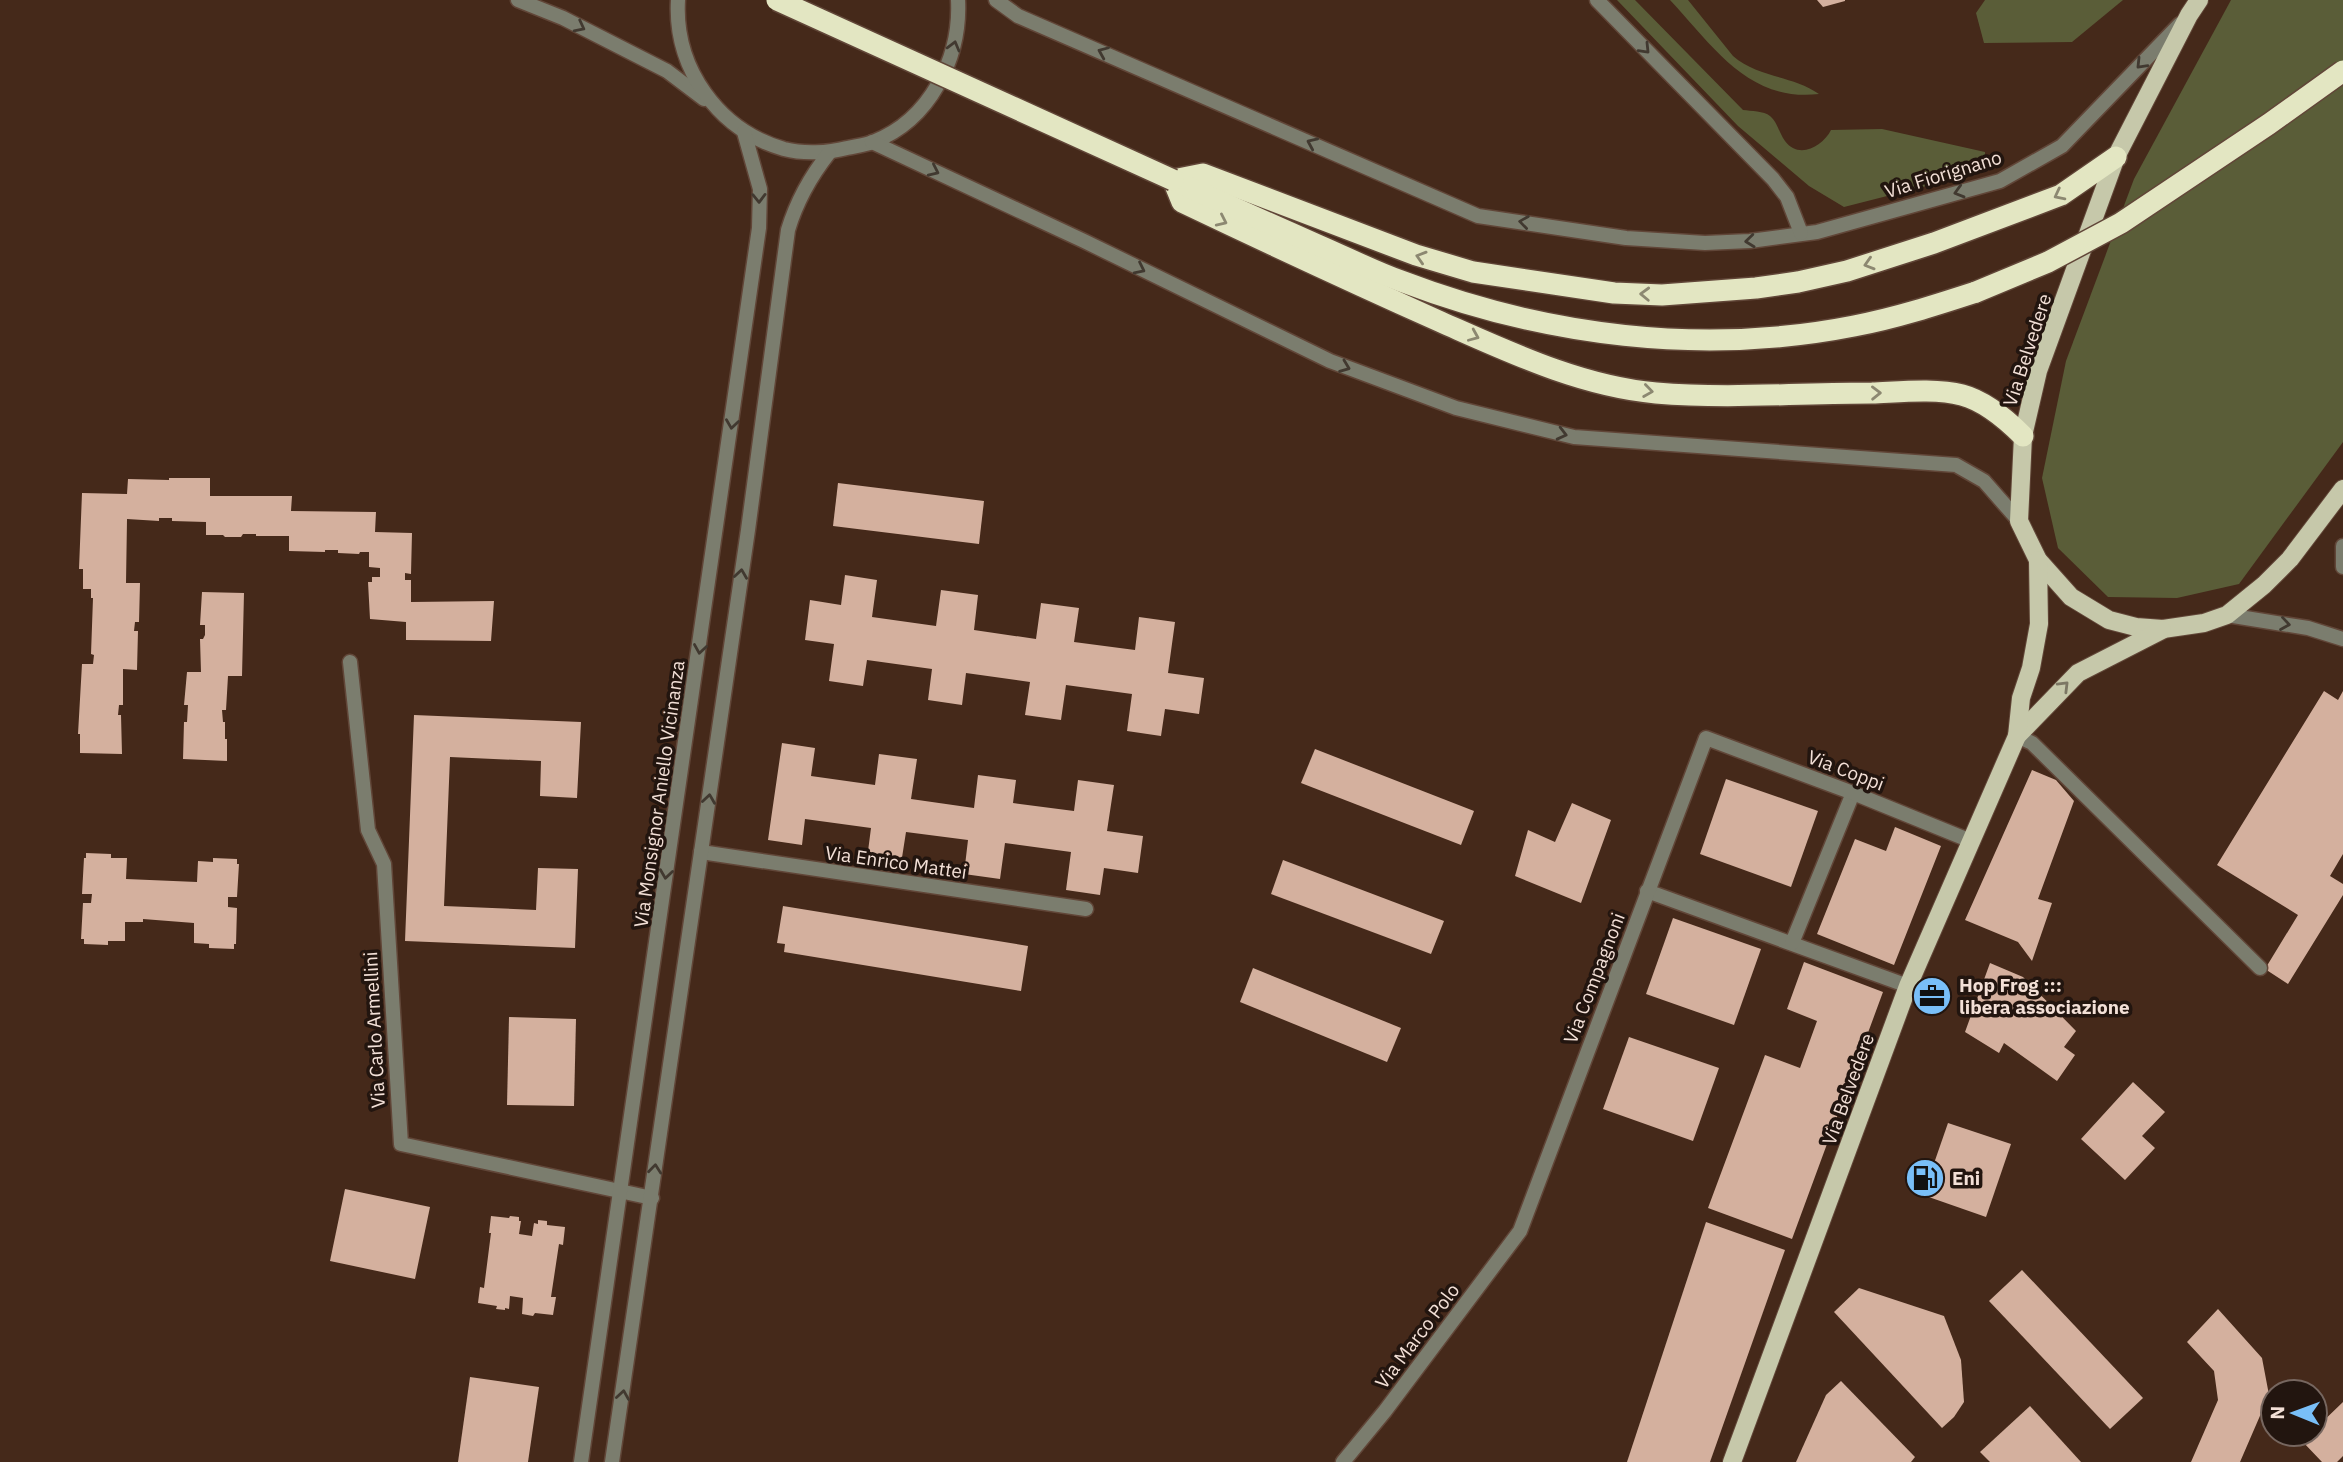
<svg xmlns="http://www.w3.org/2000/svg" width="2343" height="1462" font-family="'IBM Plex Sans',sans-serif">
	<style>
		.green { fill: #5a5d38 }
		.building { fill: #d4b09e }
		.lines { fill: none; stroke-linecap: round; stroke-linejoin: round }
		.minor-casing { stroke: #614638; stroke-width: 17 }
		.primary-casing { stroke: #614638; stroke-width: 20 }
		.motorway-casing { stroke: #614638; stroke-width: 24 }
		.minor { stroke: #7b7d6e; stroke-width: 14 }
		.primary { stroke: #c6c8aa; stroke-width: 18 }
		.motorway { stroke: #e3e6c2; stroke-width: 21 }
		.motorway-bridge-casing { stroke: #614638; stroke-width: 24; stroke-linecap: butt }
		.motorway-bridge { stroke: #e3e6c2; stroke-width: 21 }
		.oneway { stroke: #413930 }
		.oneway2 { stroke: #8c8871 }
		.oneway3 { stroke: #7c7764 }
		.labels { text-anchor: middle; stroke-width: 7; stroke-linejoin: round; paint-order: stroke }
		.street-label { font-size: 19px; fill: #f3e0d7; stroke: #22150f }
		.poi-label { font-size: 19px; font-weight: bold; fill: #f3e0d7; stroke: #22150f; text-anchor: start }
	</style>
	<rect width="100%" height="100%" fill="#45291a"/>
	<g class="green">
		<path d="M1617 0H1635L1743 110C1751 111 1764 111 1770 116 1778 123 1779 133 1785 141 1799 160 1823 146 1831 130L1882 129 1985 152V171L1844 207 1809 186 1738 126Z"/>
		<path d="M1670 0H1688L1733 56C1758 78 1792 75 1819 94 1748 102 1714 47 1670 0Z"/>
		<polygon points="1985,0 2123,0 2072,42 1984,43 1976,13"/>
		<polygon points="2231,0 2343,0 2343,442 2239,584 2177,598 2108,597 2058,548 2042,478 2066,361 2134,179"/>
	</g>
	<g class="building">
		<polygon points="1817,0 1845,0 1845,1 1823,7"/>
		<polygon points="169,478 210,478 210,496 292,496 291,511 376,512 375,532 412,533 411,574 405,573 405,580 411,580 411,602 494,601 491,641 406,640 406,622 370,619 368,582 372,582 372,577 380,577 380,568 369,567 369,552 360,552 359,554 338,553 338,550 325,550 325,552 289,551 289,536 256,536 256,534 243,534 241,537 225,537 223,535 206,535 206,522 172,521 172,518 159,518 159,521 127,519 126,583 140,583 139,622 135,622 134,631 138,631 137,670 123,669 123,705 119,705 118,715 121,715 122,754 80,753 80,734 78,734 82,664 93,664 94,655 91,654 93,598 91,598 91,589 83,589 83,569 79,569 82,493 127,494 128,479 169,480"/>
		<polygon points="838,483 984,501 979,544 833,526"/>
		<polygon points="845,575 877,580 872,617 936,626 941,590 978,595 974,630 1036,639 1041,603 1079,608 1074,642 1135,650 1139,617 1175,622 1168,673 1204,678 1199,714 1165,709 1161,736 1127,731 1132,694 1066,685 1061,720 1025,715 1030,682 966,673 962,705 928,700 932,669 867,660 863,686 829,681 834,644 805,640 810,600 841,605"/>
		<polygon points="202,592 244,593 242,676 228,676 226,710 222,710 223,722 225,722 225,739 227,739 227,761 183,759 184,722 187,722 188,705 184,705 187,672 201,672 200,639 203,639 205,635 205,625 200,625"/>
		<polygon points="2324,691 2338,700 2343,691 2343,854 2330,876 2343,884 2343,895 2288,984 2265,969 2298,915 2217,865"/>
		<polygon points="414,715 581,722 577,798 540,796 541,761 450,757 444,906 536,910 538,868 578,869 575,948 405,941"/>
		<polygon points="782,743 815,748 811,776 875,785 879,754 917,759 911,799 974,808 978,775 1016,780 1013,803 1074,811 1078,780 1114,785 1107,831 1143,836 1138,873 1104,868 1100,895 1066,890 1071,852 1005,843 1000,879 964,874 968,840 906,832 901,864 867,859 871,828 805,819 802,845 768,840"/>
		<polygon points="1315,749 1474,811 1461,845 1301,783"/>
		<polygon points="2032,770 2056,780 2074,801 2038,899 2052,903 2032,961 2018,942 1965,920"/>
		<polygon points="1726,779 1818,811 1791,887 1700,854"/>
		<polygon points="1572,803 1611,820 1581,903 1515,876 1528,830 1555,842"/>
		<polygon points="1895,827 1941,846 1894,965 1817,934 1855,839 1886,851"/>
		<polygon points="86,853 111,854 111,858 127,858 126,879 197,882 198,861 213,862 213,858 237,859 237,864 239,864 237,897 228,897 228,907 237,908 236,944 234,944 234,949 209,948 209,944 194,943 194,923 143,919 143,922 125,922 125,941 108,941 108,945 84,944 84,939 81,939 83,903 91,903 92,894 82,894 84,858 86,858"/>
		<polygon points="1283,860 1444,921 1431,954 1271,894"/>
		<polygon points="783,906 1028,946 1021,991 784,952 785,944 777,943"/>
		<polygon points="1673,918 1761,949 1734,1025 1646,994"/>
		<polygon points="1804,962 1883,992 1792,1239 1708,1208 1765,1055 1800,1068 1817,1021 1787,1009"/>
		<polygon points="1990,963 2023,977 2076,1031 2064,1047 2075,1055 2057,1081 2004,1043 1999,1053 1965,1032"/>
		<polygon points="1253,968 1401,1028 1387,1062 1240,1002"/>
		<polygon points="509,1017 576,1019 574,1106 507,1105"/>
		<polygon points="1629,1037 1719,1068 1693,1141 1603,1109"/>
		<polygon points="2133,1082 2165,1112 2142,1136 2155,1148 2125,1180 2081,1139"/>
		<polygon points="1948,1123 2011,1144 1986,1217 1923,1195"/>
		<polygon points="345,1189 430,1207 415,1279 330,1261"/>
		<polygon points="491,1216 509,1218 510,1216 519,1217 519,1221 521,1221 519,1234 532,1236 534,1223 538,1224 538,1220 547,1221 547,1225 565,1227 563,1245 559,1244 551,1297 556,1297 553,1315 535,1313 533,1316 522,1314 523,1298 510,1296 509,1309 505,1308 505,1310 496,1309 497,1306 478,1303 480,1287 484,1288 491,1233 489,1233"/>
		<polygon points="1706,1222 1785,1250 1710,1462 1627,1462"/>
		<polygon points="2022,1270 2143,1398 2110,1429 1989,1301"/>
		<polygon points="1859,1288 1944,1316 1961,1360 1964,1402 1954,1417 1942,1428 1834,1312"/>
		<polygon points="2218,1309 2262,1358 2269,1395 2240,1462 2191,1462 2218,1400 2214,1371 2187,1342"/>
		<polygon points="470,1377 539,1387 528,1462 458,1462"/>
		<polygon points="1841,1381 1915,1457 1911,1462 1796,1462 1826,1395"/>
		<polygon points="2343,1402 2343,1456 2337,1462 2322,1462 2302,1441 2310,1434 2315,1434 2315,1429"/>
		<polygon points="2030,1406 2081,1462 1990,1462 1980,1452"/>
	</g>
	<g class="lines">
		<g class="minor-casing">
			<g id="minor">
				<polyline points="518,0 563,18 667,71 704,99"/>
				<path d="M678 0C674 68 718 130 784 149 803 154 828 153 847 148 856 146 865 145 873 142 930 120 961 58 958 0"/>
				<polyline points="996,0 1018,16 1478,216 1626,238 1705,243 1750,241 1817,232 2000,181 2062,146 2180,24"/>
				<polyline points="1597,0 1773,179 1787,197 1801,233"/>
				<polyline points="872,142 1084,241 1330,361 1456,408 1574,437 1956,465 1984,481 2019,521"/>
				<polyline points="2343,546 2343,567"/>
				<polyline points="2227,615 2308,628 2343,639"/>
				<polyline points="350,662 368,830 384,864 401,1144 652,1198"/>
				<polyline points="2017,736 2032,743 2260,968"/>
				<polyline points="701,852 1086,909"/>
				<polyline points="1647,891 1908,986"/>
				<polyline points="1792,943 1853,793"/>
				<polyline points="581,1462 759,228 760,189 744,132"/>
				<path d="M612 1462 748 530 788 230C797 200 810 177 829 153"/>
				<polyline points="1343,1462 1385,1411 1520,1231 1706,738 1853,793 1971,841"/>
			</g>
		</g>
		<g class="primary-casing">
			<g id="primary">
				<polyline points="2199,0 2189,15 2116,157 2038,371 2023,436 2019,521 2038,560 2071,597 2109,620 2136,627 2163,629 2204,623 2227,615 2264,585 2290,559 2343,489"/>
				<polyline points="2017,736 2078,673 2162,630"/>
				<polyline points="1732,1462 1908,986 2017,736 2021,698 2031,668 2039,624 2038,560"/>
			</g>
		</g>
		<g class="motorway-casing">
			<g id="motorway">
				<polyline points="1173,180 1203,174 1416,255 1473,272 1614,293 1662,295 1756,288 1798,282 1847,271 1934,243 2061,195 2116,157"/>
				<path d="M1173 180 1182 202C1268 243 1354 283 1441 322 1509 352 1580 386 1656 393 1727 399 1801 393 1872 393 1899 392 1936 388 1962 395 1985 401 2006 419 2023 436"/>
				<path d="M1173 180C1221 202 1270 224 1318 245 1346 257 1373 271 1401 281 1545 336 1702 356 1854 326 1896 318 1936 305 1976 292"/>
			</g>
		</g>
		<use href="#minor" class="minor"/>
		<use href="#primary" class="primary"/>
		<use href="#motorway" class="motorway"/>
		<g class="motorway-bridge-casing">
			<g id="motorway-bridge">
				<polyline points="777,0 1173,180"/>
				<polyline points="1976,292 2048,262 2121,223 2269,124 2343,71"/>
			</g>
		</g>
		<use href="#motorway-bridge" class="motorway-bridge"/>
	</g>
	<defs><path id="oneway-chevron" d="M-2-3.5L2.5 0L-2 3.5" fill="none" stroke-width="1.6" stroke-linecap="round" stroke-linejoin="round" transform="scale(1.75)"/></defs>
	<g class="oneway">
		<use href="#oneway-chevron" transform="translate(580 27) rotate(27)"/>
		<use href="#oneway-chevron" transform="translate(954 46) rotate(-75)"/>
		<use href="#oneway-chevron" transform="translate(1645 49) rotate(46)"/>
		<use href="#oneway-chevron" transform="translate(1103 52) rotate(-157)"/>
		<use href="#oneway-chevron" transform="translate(2141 64) rotate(134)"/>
		<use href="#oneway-chevron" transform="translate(1312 143) rotate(-156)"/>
		<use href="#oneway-chevron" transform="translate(934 171) rotate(25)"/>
		<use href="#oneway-chevron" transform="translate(1959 192) rotate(164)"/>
		<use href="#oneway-chevron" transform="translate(759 198) rotate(89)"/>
		<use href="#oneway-chevron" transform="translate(1524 222) rotate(-172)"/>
		<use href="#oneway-chevron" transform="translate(1750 241) rotate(174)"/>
		<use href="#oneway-chevron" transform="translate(1140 269) rotate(26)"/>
		<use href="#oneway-chevron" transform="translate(1345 367) rotate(21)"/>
		<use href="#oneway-chevron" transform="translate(732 424) rotate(98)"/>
		<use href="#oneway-chevron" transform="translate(1562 434) rotate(14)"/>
		<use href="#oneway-chevron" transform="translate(741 574) rotate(-82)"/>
		<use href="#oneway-chevron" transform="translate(2285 624) rotate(9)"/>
		<use href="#oneway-chevron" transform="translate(700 649) rotate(99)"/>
		<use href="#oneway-chevron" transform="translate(709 799) rotate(-82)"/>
		<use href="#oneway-chevron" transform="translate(666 874) rotate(98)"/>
		<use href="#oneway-chevron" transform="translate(655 1169) rotate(-84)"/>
		<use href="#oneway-chevron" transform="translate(623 1395) rotate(-81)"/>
	</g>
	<g class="oneway2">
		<use href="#oneway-chevron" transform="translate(2059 195) rotate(153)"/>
		<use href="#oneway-chevron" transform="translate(1222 221) rotate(25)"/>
		<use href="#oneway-chevron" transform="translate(1421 257) rotate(-163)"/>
		<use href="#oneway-chevron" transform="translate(1869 264) rotate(163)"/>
		<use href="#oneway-chevron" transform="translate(1645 294) rotate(-178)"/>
		<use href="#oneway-chevron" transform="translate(1474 336) rotate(23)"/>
		<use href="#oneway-chevron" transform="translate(1648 391) rotate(8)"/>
		<use href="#oneway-chevron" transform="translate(1876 393) rotate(-1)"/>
	</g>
	<use class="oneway3" href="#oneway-chevron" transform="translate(2064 686) rotate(-45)"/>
	<defs>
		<g id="office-disc" transform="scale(2.0125)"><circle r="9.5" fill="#79bff8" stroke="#22150f"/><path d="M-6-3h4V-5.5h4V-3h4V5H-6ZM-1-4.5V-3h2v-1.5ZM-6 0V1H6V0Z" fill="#111"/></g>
		<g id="fuel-disc" transform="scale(2.0125)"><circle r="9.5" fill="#79bff8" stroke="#22150f"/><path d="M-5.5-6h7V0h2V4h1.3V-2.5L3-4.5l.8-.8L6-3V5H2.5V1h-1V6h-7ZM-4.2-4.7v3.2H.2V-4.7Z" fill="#111"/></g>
	</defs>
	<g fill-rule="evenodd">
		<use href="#office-disc" x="1932" y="996"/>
		<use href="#fuel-disc" x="1925" y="1178"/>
	</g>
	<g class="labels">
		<g class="street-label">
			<text transform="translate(1943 174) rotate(-17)" y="7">Via Fiorignano</text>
			<text transform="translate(2027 350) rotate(-72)" y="7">Via Belvedere</text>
			<text transform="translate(1846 770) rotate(21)" y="7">Via Coppi</text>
			<text transform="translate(659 794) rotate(-82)" y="7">Via Monsignor Aniello Vicinanza</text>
			<text transform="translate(896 862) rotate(8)" y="7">Via Enrico Mattei</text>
			<text transform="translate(1594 978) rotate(-69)" y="7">Via Compagnoni</text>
			<text transform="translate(374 1030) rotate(-93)" y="7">Via Carlo Armellini</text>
			<text transform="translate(1848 1089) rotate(-70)" y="7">Via Belvedere</text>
			<text transform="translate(1417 1336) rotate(-53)" y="7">Via Marco Polo</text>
		</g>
		<g class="poi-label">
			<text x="1959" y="992">Hop Frog :::<tspan x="1959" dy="22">libera associazione</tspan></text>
			<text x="1952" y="1185">Eni</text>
		</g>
	</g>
	<g transform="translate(2294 1413) rotate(271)"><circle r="33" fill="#22150f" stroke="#76665f" stroke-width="2"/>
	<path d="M0-5L12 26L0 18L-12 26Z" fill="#79bff8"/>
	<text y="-10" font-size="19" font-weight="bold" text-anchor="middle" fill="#f3e0d7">N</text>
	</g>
</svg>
